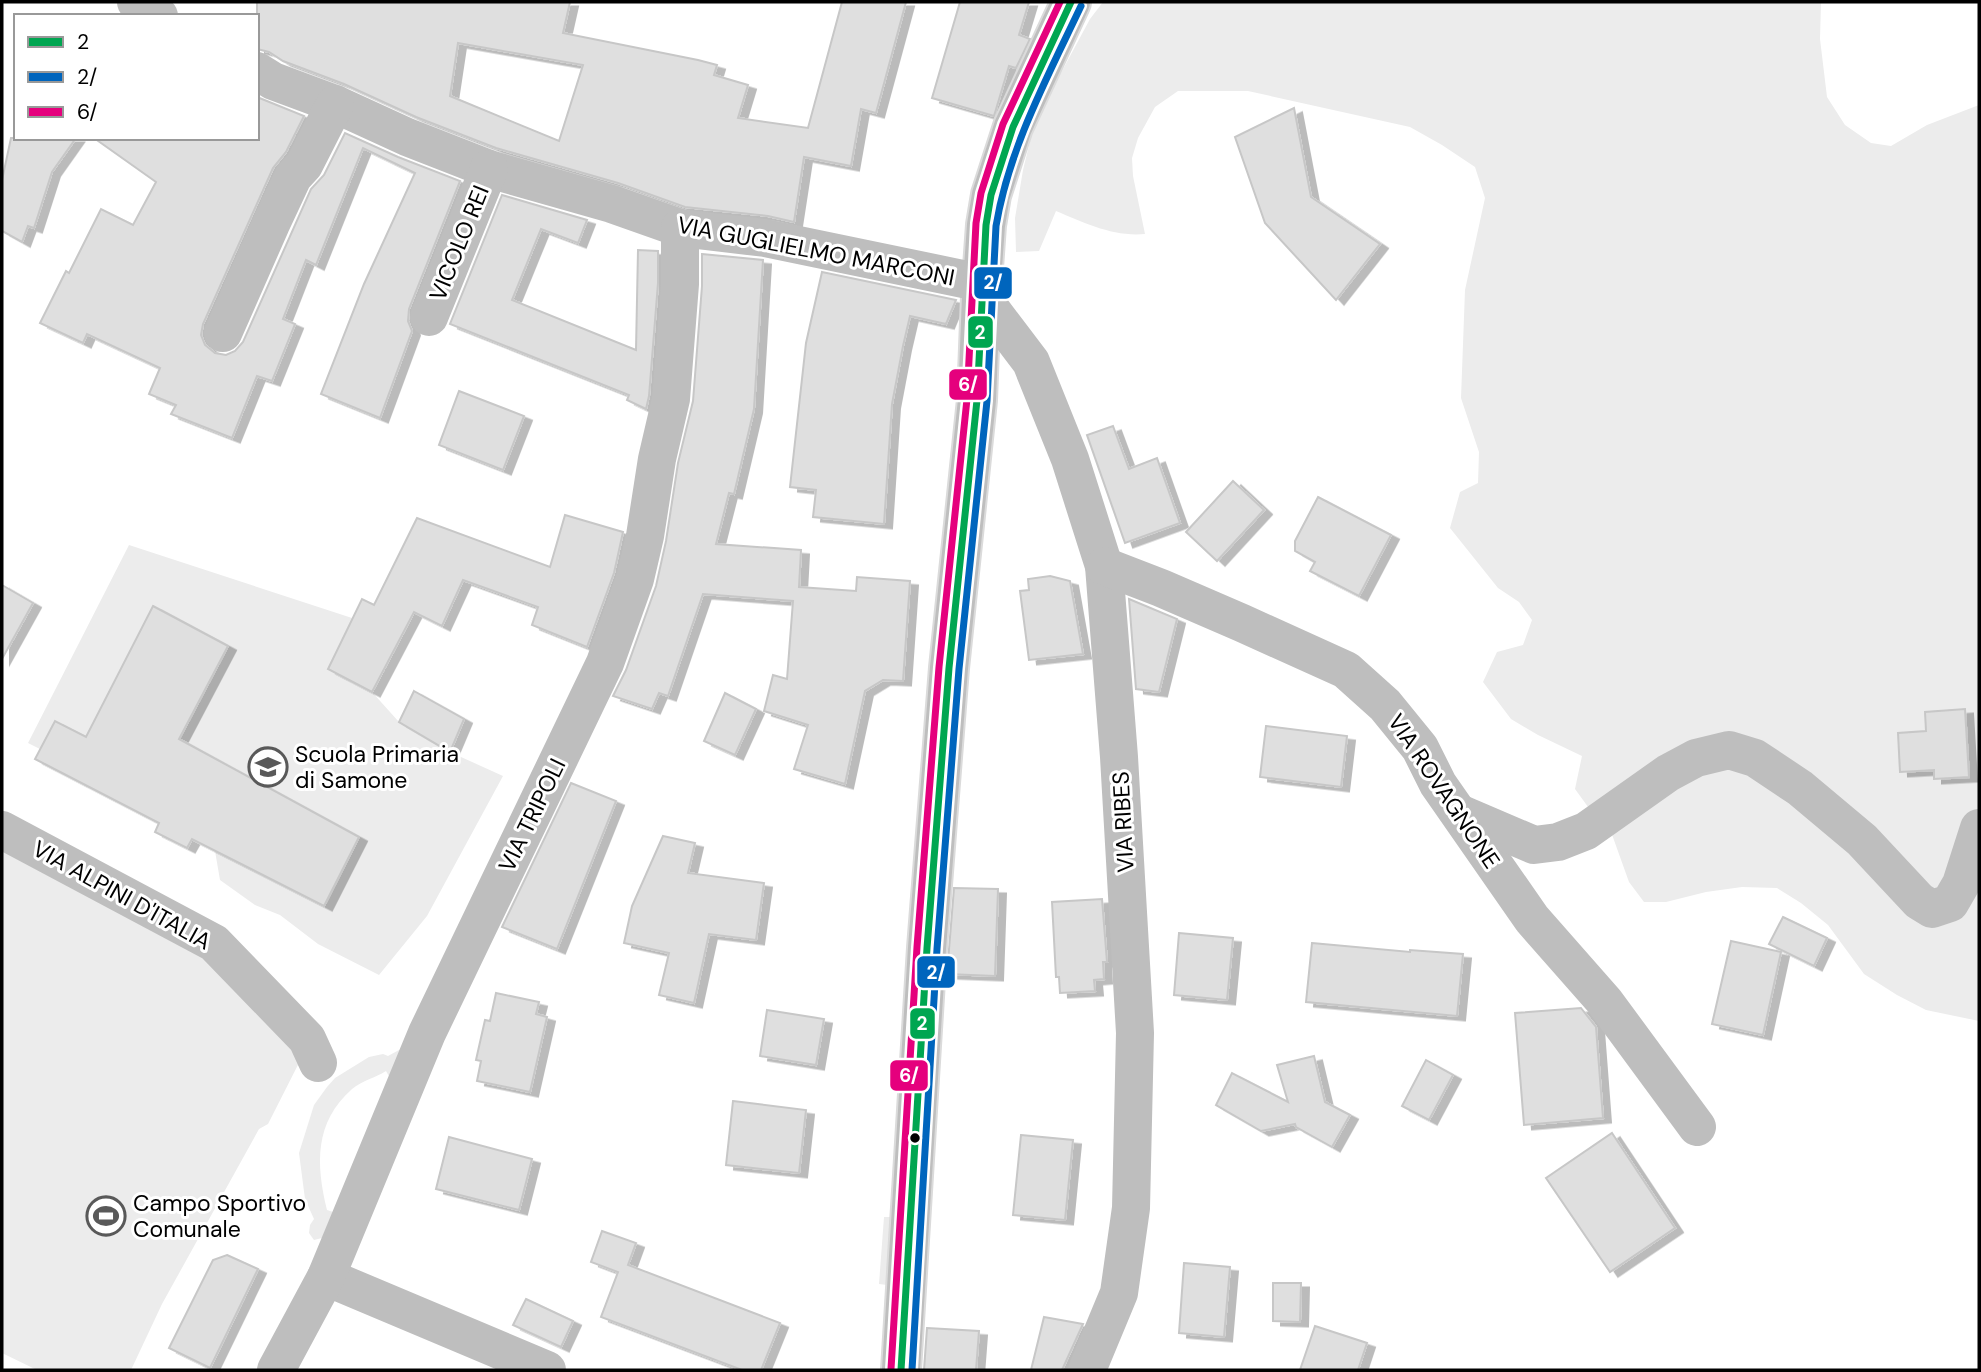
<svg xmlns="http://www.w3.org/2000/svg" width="1981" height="1372" font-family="'DM Sans',sans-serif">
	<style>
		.green { fill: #ececec }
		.building { fill: #dfdfdf; stroke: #c7c7c7; stroke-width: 2; fill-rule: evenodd; filter: url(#shadow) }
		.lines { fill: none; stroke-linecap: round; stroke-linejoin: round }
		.major-casing { stroke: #dbdbdb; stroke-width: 42 }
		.minor { stroke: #bebebe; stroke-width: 38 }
		.major { stroke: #bebebe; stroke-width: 38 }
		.bus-1-casing { stroke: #fff; stroke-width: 12 }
		.bus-2-casing { stroke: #fff; stroke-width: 12 }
		.bus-3-casing { stroke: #fff; stroke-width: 12 }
		.bus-1 { stroke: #00a651; stroke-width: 7 }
		.bus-2 { stroke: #0065bd; stroke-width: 7 }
		.bus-3 { stroke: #e5007d; stroke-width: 7 }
		.bus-dot { fill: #000; stroke: #fff; stroke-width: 2.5 }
		.labels { text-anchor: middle; stroke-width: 6; stroke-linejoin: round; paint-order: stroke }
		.street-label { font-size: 23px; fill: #000; stroke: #fff }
		.poi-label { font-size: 23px; fill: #000; stroke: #fff; text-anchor: start }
		.line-badge { stroke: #fff; stroke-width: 2.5 }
		.badge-label { font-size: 19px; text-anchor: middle; font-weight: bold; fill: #fff }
	</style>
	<defs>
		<filter id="shadow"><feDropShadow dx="8" dy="4.5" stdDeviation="0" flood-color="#0004"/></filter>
	</defs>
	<rect width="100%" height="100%" fill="#fff"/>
	<g class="green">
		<path d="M1103 2H1821L1820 39 1827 97 1845 125 1871 143 1891 146 1927 125 1979 105V1021L1926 1010 1897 995 1864 974 1828 925 1801 903 1777 888 1742 887 1706 892 1666 902H1644L1629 882 1610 829 1591 811 1575 789 1582 756 1538 735 1511 719 1483 682 1497 652 1523 645 1532 620 1519 602 1498 588 1450 528 1460 492 1478 483 1479 452 1461 398 1465 290 1485 198 1475 167 1442 145 1410 127 1248 91H1178L1155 107 1138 138 1132 158 1133 176 1145 234C1113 237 1085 223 1056 211L1039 251 1016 252 1015 218 1023 170 1035 121 1090 19Z"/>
		<polygon points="129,545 352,618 328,670 372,692 399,722 450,752 503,776 427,916 379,975 318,944 280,915 255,905 220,880 215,851 324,906 359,838 179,739 227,647 153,607 86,737 55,721 40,749 28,743"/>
		<polygon points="2,842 201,949 305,1051 268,1124 259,1129 162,1304 131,1370 37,1370 2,1353"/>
		<path d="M410 1048 394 1085 386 1071C375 1078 363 1080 352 1089 314 1123 316 1164 327 1210L333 1212 322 1238 314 1240 309 1233 310 1225 314 1219 305 1199 299 1153 314 1105 327 1087 335 1078 369 1057 383 1054 388 1056 399 1050Z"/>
		<polygon points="884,1217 891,1217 887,1285 879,1284"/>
	</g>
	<g class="building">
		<path d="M257 2H570L563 33 698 60 717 65 714 75 748 85 738 118 808 128 842 2H906L876 113 861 109 851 166 804 157 794 222 768 216 685 207 618 183 496 148 416 117 344 84 283 61 269 52 257 49ZM458 43 583 65 559 141 450 96Z"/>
		<polygon points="960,2 1029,2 1019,35 1030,39 1016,68 1009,66 994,116 932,98"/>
		<polygon points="257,97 304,116 286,152 273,168 203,324 201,335 205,345 215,353 226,355 235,351 243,342 311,189 324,175 345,133 398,157 460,181 409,309 408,321 412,331 380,418 321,394 364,284 415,173 363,148 316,265 306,260 283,319 295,324 272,381 257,376 232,438 171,414 176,405 149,394 160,368 87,334 83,343 40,323 66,271 69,273 101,209 133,225 156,182 94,138 257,138"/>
		<polygon points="1294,108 1311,197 1380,244 1336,300 1265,223 1235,137"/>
		<polygon points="11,138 76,138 52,172 34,228 28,226 22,242 2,231 2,180"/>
		<polygon points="502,195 587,220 578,243 541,229 512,300 636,350 638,250 658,251 658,283 649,396 646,409 627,400 629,395 450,324"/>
		<polygon points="702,254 763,260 754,409 734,494 729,493 716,544 801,550 799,587 856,591 857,577 910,581 903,681 883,680 865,691 845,784 794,769 808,725 764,711 773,675 787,679 793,601 703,594 668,696 659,693 652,709 613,696 626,670 656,586 666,541 678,463 693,401 702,286"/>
		<polygon points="822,272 956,300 946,324 910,316 903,346 892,404 884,524 813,517 816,490 790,487 806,343"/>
		<polygon points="459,391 524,416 503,470 439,445"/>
		<polygon points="1113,426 1129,469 1157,458 1180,523 1125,543 1087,435"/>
		<polygon points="1233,481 1264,510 1217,561 1186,532"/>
		<polygon points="1318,497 1391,535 1359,596 1310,571 1315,562 1295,551 1295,541"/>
		<polygon points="565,515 623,532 614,573 587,647 532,625 538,607 463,580 442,626 414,612 372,692 328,669 362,599 374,605 417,518 550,567"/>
		<polygon points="1050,576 1070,581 1083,654 1029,660 1020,591 1029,590 1028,579"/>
		<polygon points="2,585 33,603 2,659"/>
		<polygon points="1129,599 1177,619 1159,692 1136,689"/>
		<polygon points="153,606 228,646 179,739 359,837 324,906 192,839 187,848 155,832 159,823 35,759 55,721 86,737"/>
		<polygon points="414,691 464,719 450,752 399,722"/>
		<polygon points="725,693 756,709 735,755 704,741"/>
		<polygon points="1965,709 1969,777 1934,779 1934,770 1900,772 1898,733 1926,731 1925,712"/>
		<polygon points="1266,726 1347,736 1341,787 1260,777"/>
		<polygon points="571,783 616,801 557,949 502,927"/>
		<polygon points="663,836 695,843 688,873 764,883 756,940 709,934 694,1003 659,995 669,953 624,943 632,906"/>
		<polygon points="954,888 998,889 995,976 947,974"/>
		<polygon points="1102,899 1107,962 1103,962 1104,979 1094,980 1095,991 1060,993 1059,977 1056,977 1052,902"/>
		<polygon points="1783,917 1827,938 1814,966 1769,944"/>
		<polygon points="1179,933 1233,938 1227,1000 1174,995"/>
		<polygon points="1731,941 1781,952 1763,1035 1712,1024"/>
		<polygon points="1312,943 1410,952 1410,950 1463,954 1457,1016 1306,1002"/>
		<polygon points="496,993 539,1002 536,1014 547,1017 530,1092 477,1081 481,1061 476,1060 485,1020 490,1021"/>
		<polygon points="1581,1008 1596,1027 1603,1118 1524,1125 1515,1013"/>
		<polygon points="767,1010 824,1019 816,1065 760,1056"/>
		<polygon points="1314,1056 1325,1102 1350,1115 1332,1147 1296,1127 1295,1124 1261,1131 1216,1105 1232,1073 1288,1102 1277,1065"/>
		<polygon points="1426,1060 1453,1075 1429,1120 1402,1106"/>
		<polygon points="733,1101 806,1110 799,1173 726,1165"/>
		<polygon points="1612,1133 1675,1228 1610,1272 1546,1178"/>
		<polygon points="1021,1135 1073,1140 1065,1220 1013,1215"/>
		<polygon points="449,1137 532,1159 519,1210 436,1189"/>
		<polygon points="602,1231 636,1243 628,1265 780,1323 761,1370 742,1370 601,1317 618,1272 591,1262"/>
		<polygon points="227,1255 258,1269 210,1368 169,1348 213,1260"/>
		<polygon points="1184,1263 1230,1267 1224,1337 1179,1333"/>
		<polygon points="1273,1283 1301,1283 1300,1322 1273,1321"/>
		<polygon points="526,1299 573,1321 561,1347 513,1325"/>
		<polygon points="1044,1317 1083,1324 1062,1370 1031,1370"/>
		<polygon points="1315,1326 1367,1343 1358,1370 1300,1370"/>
		<polygon points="927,1328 979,1331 976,1370 924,1370"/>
	</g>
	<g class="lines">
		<g class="major-casing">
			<polyline id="major" points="901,1370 927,948 949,668 977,400 981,296 986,225 991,195 1013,127 1071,2"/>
		</g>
		<g class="minor">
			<polyline points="136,2 159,16"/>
			<polyline points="257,71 273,81 335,104 407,137 489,169 612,204 680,228 765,238 982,283"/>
			<polyline points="981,296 1031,362 1070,459 1104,566 1119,757 1135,1033 1131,1208 1119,1293 1087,1370"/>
			<polyline points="429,317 489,169"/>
			<polyline points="223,333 271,224 293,177 304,165 335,104"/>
			<polyline points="1104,566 1161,588 1242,623 1346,670 1385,705 1420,748 1438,784 1532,919 1605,1002 1697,1127"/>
			<polyline points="1459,813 1534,845 1558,842 1586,831 1668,773 1696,758 1729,750 1755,758 1800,788 1862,840 1919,901 1932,909 1950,903 1961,884 1979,828"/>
			<polyline points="2,830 214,943 307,1039 318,1063"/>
			<polyline points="326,1277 547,1370"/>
			<polyline points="276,1370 326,1277 427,1033 605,663 635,579 645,536 657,459 671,399 680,284 680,228"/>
		</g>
		<use href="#major" class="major"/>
		<g class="bus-1-casing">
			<polyline id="bus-1" points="901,1370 927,948 949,668 977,400 986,225 991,195 1013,127 1071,2"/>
		</g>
		<g class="bus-2-casing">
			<path id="bus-2" d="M912 1370 937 949 959 669 987 401 996 226C1009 148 1047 78 1081 6"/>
		</g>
		<g class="bus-3-casing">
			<polyline id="bus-3" points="891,1369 917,947 939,667 967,399 976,223 981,193 1003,124 1060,2"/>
		</g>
		<use href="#bus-1" class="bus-1"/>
		<use href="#bus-2" class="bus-2"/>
		<use href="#bus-3" class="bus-3"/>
	</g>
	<defs>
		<g id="school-ring" transform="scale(2.0125)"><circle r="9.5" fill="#fff" stroke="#595959" stroke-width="1.5"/><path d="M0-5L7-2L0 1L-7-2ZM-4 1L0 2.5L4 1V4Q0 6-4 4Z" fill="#595959"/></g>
		<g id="stadium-ring" transform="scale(2.0125)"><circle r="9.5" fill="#fff" stroke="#595959" stroke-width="1.5"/><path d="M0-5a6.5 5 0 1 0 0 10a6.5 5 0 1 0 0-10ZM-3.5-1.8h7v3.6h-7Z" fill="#595959"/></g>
	</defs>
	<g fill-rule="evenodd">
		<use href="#school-ring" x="268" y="767"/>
		<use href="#stadium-ring" x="106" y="1216"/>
	</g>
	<circle class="bus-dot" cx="915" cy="1138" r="6"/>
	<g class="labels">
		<g class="street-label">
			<text transform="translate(459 243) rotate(-68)" y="8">VICOLO REI</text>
			<text transform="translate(816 251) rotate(11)" y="8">VIA GUGLIELMO MARCONI</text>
			<text transform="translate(1444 791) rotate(56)" y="8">VIA ROVAGNONE</text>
			<text transform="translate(532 815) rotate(-64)" y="8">VIA TRIPOLI</text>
			<text transform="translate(1123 822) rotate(-93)" y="8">VIA RIBES</text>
			<text transform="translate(122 895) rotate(29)" y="8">VIA ALPINI D'ITALIA</text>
		</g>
		<g class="poi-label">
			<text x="295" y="762">Scuola Primaria<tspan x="295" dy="26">di Samone</tspan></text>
			<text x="133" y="1211">Campo Sportivo<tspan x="133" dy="26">Comunale</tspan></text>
		</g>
	</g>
	<g class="line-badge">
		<rect x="973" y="266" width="40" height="34" rx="7" fill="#0065bd"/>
		<rect x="967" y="315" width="27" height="34" rx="7" fill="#00a651"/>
		<rect x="948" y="368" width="40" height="33" rx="7" fill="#e5007d"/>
		<rect x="916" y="955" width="40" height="34" rx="7" fill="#0065bd"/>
		<rect x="909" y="1007" width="27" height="33" rx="7" fill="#00a651"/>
		<rect x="889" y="1059" width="40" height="33" rx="7" fill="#e5007d"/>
	</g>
	<g class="badge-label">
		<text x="993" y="289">2/</text>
		<text x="980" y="339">2</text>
		<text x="968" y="391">6/</text>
		<text x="936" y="979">2/</text>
		<text x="922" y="1030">2</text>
		<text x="909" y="1082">6/</text>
	</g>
	<rect width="1981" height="1372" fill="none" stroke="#000000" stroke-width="7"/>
	<rect x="14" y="14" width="245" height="126" fill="#ffffff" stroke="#999999" stroke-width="2"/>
	<rect x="28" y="37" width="35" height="10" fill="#00a651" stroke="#999999" stroke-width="2"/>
	<text x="77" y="49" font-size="21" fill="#000000">2</text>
	<rect x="28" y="72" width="35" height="10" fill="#0065bd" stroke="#999999" stroke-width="2"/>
	<text x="77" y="84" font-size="21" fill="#000000">2/</text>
	<rect x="28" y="107" width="35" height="10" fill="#e5007d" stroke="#999999" stroke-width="2"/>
	<text x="77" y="119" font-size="21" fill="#000000">6/</text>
</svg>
